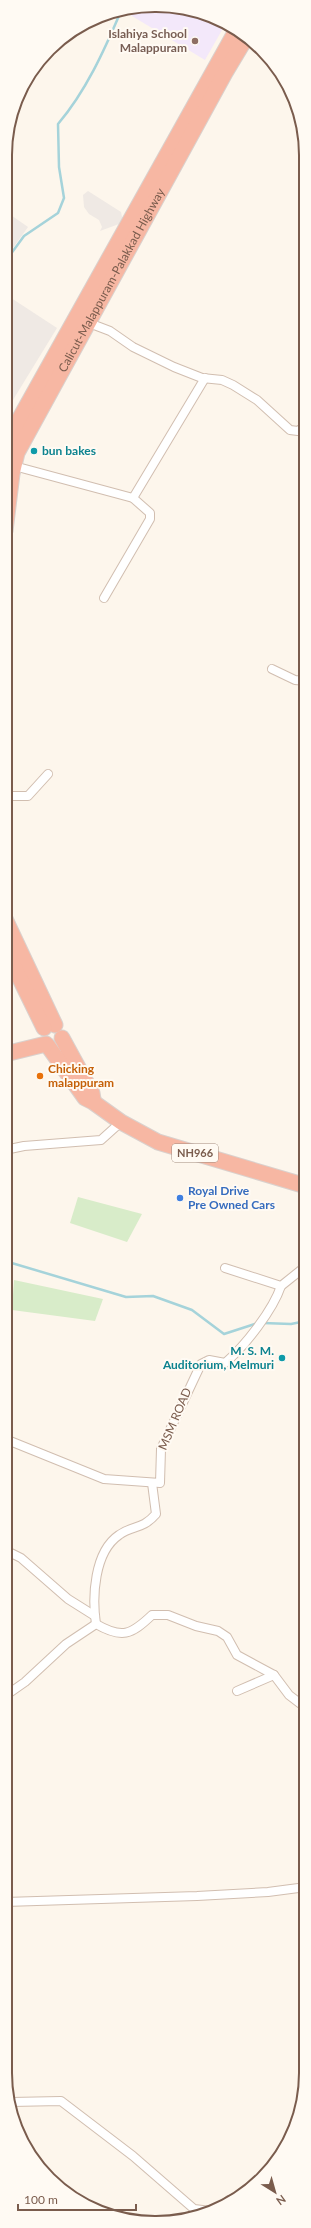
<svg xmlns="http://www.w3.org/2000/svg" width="311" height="2228" font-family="Lato,sans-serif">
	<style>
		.industrial { fill: #efe9e4 }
		.education { fill: #f3e8fa }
		.green { fill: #d8ecc9 }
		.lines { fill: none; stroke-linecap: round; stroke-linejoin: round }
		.stream { stroke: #a5d3da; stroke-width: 2.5 }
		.street-casing { stroke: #d1beb0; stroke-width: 10 }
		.highway-casing { stroke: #dad1cd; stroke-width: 17 }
		.street { stroke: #fff; stroke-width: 8 }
		.highway { stroke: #f7b7a3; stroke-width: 15 }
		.education-dot { fill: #8d6e63; stroke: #fffaf3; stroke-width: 1.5 }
		.culture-dot { fill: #0f9aa8; stroke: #fffaf3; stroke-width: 1.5 }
		.food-dot { fill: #e8710a; stroke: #fffaf3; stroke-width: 1.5 }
		.shop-dot { fill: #3f7fe0; stroke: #fffaf3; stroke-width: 1.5 }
		.labels { text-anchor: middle; stroke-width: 4; stroke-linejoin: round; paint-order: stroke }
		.shield { fill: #fffaf3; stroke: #a28b7f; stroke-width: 1 }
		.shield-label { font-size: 11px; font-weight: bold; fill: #7a5c4d }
		.education-label { font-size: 12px; font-weight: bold; fill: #785e54; stroke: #fffaf3; text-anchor: end }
		.street-label { font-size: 12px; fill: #7a5c4d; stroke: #fffaf3 }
		.culture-label { font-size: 12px; font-weight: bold; fill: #0d838f; stroke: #fffaf3; text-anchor: start }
		.food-label { font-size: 12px; font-weight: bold; fill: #c56008; stroke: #fffaf3; text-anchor: start }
		.shop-label { font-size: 12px; font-weight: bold; fill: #366cbe; stroke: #fffaf3; text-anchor: start }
		.rim { fill: none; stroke: #7a5c4d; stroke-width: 2 }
	</style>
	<rect width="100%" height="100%" fill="#fdf6ec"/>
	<g class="industrial">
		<polygon points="88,191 121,212 122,217 127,221 124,226 119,224 100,231 102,227 99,220 89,214 84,207 83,195"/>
		<polygon points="5,211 28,227 5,259"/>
		<polygon points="5,294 57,328 5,413"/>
	</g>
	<polygon class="education" points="166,5 226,23 205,60 127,13 128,10"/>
	<g class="green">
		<polygon points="78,1197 142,1214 127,1242 70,1223"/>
		<polygon points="14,1280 103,1299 95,1321 12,1310"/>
	</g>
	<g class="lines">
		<g class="stream">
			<path d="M5 262 24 236 58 213 64 198 59 167 58 124C86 91 104 51 121 11"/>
			<polyline points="5,1261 126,1297 153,1296 192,1310 224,1334 258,1323"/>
			<polyline points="263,1323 291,1324 306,1321"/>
		</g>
		<g class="street-casing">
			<g id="street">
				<polyline points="89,323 110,331 133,347 174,367 202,378 222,380 233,385 257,400 290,430 298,431 304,427"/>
				<polyline points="14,466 133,498 150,513 150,519 104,598"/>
				<polyline points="133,498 205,378"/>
				<polyline points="272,669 295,680 306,681"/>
				<polyline points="5,796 28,796 48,774"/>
				<polyline points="5,1150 24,1146 101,1140 121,1122"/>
				<polyline points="225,1268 281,1286 306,1266"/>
				<path d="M5 1439 104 1479 160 1483 161 1449 201 1364 209 1360 225 1363C245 1346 273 1310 281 1286"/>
				<polyline points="5,1550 21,1558 68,1599 95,1616"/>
				<path d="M96 1624C92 1597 94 1552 119 1535 133 1525 142 1530 156 1514L152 1483"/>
				<polyline points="237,1691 274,1675"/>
				<path d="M5 1696 25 1682 66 1644 96 1624C122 1639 131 1635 152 1615H168L196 1626 218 1631 227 1637 237 1655 274 1675 289 1695 306 1708"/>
				<polyline points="5,1902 197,1896 268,1892 306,1887"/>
				<polyline points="11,2102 61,2101 133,2156 194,2209 211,2211"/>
				<polyline points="228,2201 229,2200"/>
			</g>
		</g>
		<g class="highway-casing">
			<g id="highway">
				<polyline points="5,450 20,418 236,31"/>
				<path id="s1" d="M5 531 12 474 17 453 225 73 246 38"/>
				<polyline points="5,919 55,1025"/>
				<polyline points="5,948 44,1028"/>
				<polyline points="62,1038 92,1093 93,1099"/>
				<polyline points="48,1046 85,1098 93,1102 121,1122 158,1142 306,1186"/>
				<polyline points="5,1054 46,1044"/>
			</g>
		</g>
		<use href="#street" class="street"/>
		<use href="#highway" class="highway"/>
	</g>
	<circle class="education-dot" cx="195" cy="41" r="4"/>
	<g class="culture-dot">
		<circle cx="34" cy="451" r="4"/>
		<circle cx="282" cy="1358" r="4"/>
	</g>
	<circle class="food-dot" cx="40" cy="1076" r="4"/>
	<circle class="shop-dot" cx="180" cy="1198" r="4"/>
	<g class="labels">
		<rect class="shield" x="172" y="1144" width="46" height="18" rx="3"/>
		<g class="shield-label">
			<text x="195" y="1157">NH966</text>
		</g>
		<g class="education-label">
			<text x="187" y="38">Islahiya School<tspan x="187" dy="14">Malappuram</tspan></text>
		</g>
		<g class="street-label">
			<text dy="4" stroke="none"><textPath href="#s1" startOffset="276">Calicut-Malappuram-Palakkad Highway</textPath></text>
			<text transform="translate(175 1419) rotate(-67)" y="4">MSM ROAD</text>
		</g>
		<g class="culture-label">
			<text x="42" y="455">bun bakes</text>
			<text x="274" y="1355" text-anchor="end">M. S. M.<tspan x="274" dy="14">Auditorium, Melmuri</tspan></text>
		</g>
		<g class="food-label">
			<text x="48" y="1073">Chicking<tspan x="48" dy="14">malappuram</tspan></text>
		</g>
		<g class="shop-label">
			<text x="188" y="1195">Royal Drive<tspan x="188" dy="14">Pre Owned Cars</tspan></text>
		</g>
	</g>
	<path d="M0 0H311V2228H0ZM155 12H156A143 143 0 0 1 299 155V2073A143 143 0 0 1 156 2216H155A143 143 0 0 1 12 2073V155A143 143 0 0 1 155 12Z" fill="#fffaf3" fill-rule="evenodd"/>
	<path class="rim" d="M155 12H156A143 143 0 0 1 299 155V2073A143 143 0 0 1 156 2216H155A143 143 0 0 1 12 2073V155A143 143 0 0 1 155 12Z"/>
	<g transform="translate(275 2192) rotate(143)" stroke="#fffaf3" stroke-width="3" paint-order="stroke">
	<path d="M0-3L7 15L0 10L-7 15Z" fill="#7a5c4d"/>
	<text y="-6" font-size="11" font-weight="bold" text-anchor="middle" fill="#7a5c4d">N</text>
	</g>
	<path d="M18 2204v6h118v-6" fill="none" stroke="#7a5c4d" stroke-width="2"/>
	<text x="24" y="2204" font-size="12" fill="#7a5c4d" stroke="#fffaf3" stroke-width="3" paint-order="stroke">100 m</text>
</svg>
